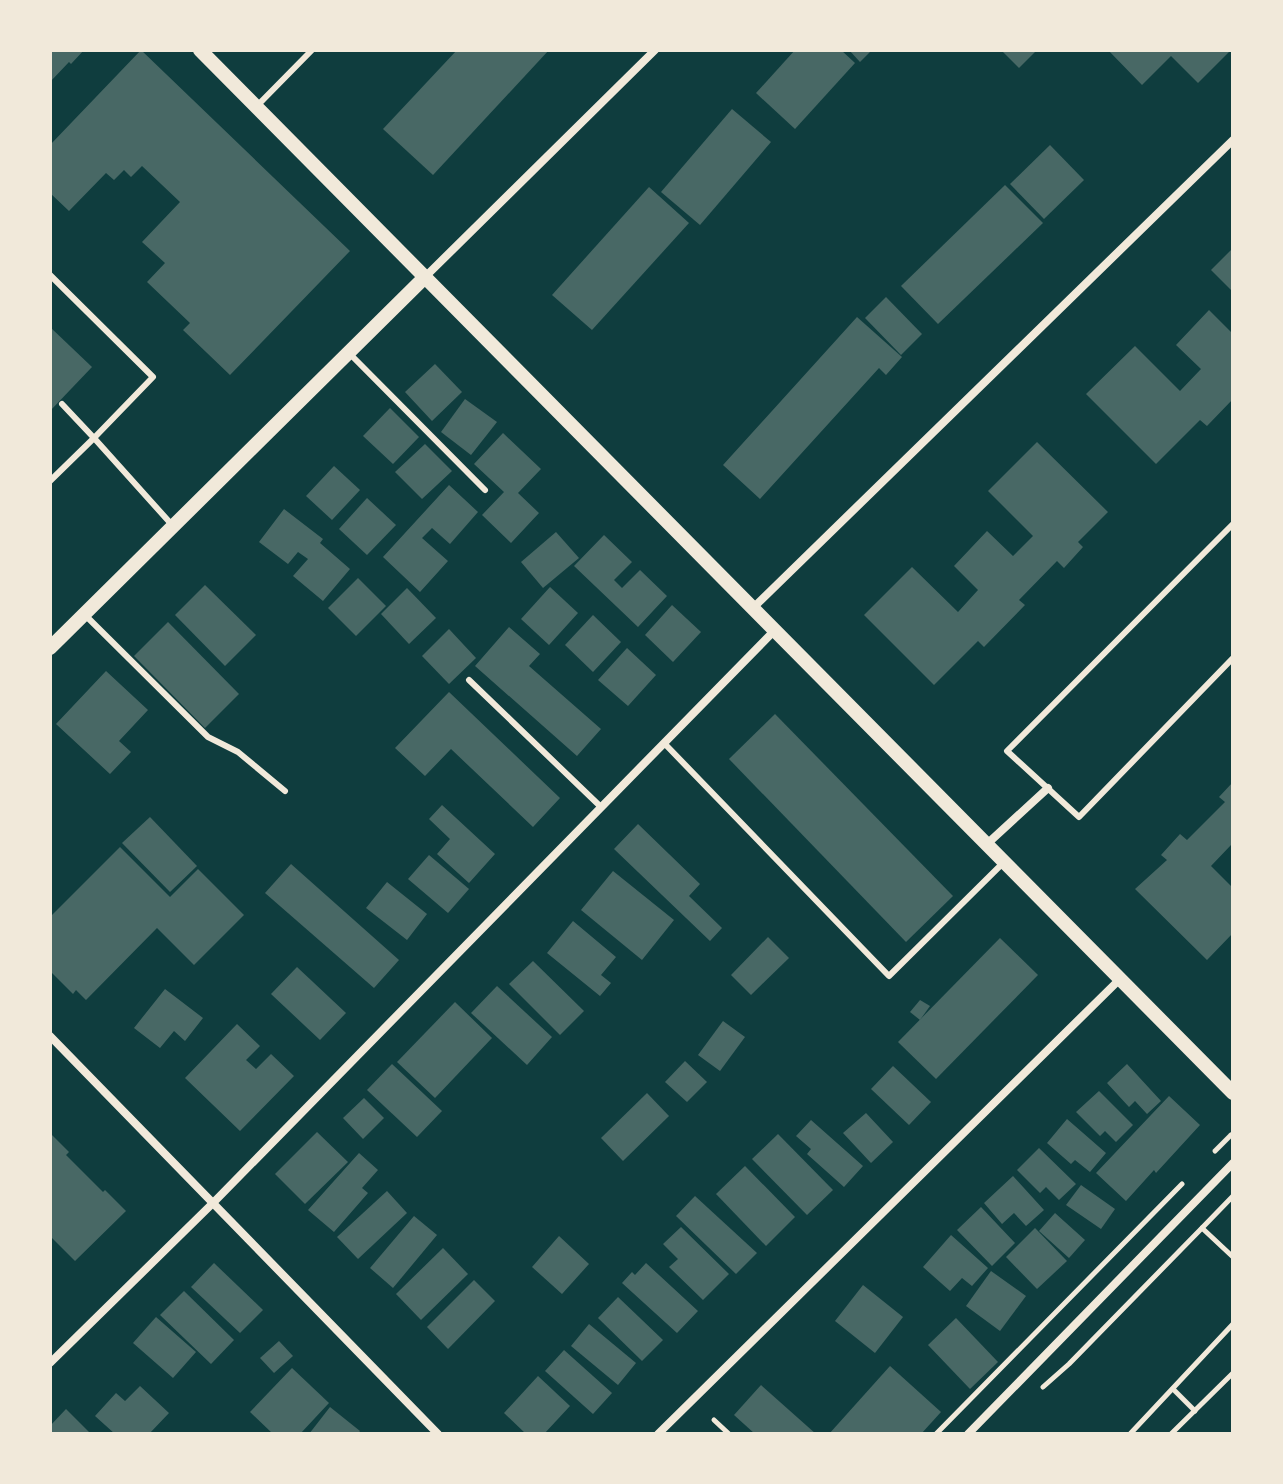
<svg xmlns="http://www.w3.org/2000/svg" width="1283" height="1484" font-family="'Space Grotesk',sans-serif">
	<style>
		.building { fill: #486865 }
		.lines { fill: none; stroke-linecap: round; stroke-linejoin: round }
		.path { stroke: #f1e9da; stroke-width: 5 }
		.service { stroke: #f1e9da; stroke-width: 6 }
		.minor { stroke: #f1e9da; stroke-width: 8 }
		.tertiary { stroke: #f1e9da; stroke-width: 14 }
	</style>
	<rect width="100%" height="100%" fill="#0f3d3e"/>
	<g class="building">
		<polygon points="50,50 84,50 71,64 69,62 50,82"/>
		<polygon points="141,50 350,251 230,375 183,330 190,323 147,282 165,263 142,242 180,202 142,166 131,177 124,170 114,180 106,173 69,211 50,193 50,145"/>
		<polygon points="457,50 549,50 433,175 383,129"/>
		<polygon points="795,50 841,50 855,63 795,129 756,93"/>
		<polygon points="849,50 872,50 860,62"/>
		<polygon points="1001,50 1037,50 1019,68"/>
		<polygon points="1108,50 1231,50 1198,83 1171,56 1142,85"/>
		<polygon points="732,109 771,142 700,225 661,192"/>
		<polygon points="1050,145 1084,180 1044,219 1010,184"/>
		<polygon points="1005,185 1043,223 938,324 901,286"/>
		<polygon points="649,187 689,223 592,330 552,295"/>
		<polygon points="1233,248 1233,292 1211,270"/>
		<polygon points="886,297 922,334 901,355 865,318"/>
		<polygon points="1209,310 1233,334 1233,399 1207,426 1200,420 1156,464 1086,394 1135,346 1180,391 1201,369 1176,345"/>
		<polygon points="857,317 902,357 886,375 879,368 760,499 723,465"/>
		<polygon points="50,327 92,367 50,411"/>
		<polygon points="435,364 462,392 432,421 405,392"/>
		<polygon points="465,399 497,422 471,455 441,432"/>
		<polygon points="390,408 419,437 393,464 363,436"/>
		<polygon points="503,433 541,469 518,493 539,513 511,543 482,515 504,492 474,464"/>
		<polygon points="1037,442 1108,512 1078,542 1083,547 1064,568 1057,561 1019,600 1025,605 984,647 978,641 934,685 864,615 912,567 958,612 978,590 954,566 987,531 1013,556 1033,536 988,491"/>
		<polygon points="425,444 452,471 422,499 395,472"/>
		<polygon points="334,466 360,490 332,520 306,496"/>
		<polygon points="449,485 478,512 450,544 432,528 422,538 448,561 420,592 383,557"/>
		<polygon points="367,498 396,525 367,555 339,529"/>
		<polygon points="284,509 323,539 320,543 350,569 323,601 293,576 308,559 298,552 288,564 259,542"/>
		<polygon points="556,532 579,558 543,588 521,562"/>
		<polygon points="604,535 632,562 614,580 622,588 640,570 667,596 638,627 574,566"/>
		<polygon points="358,578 386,606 356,636 328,608"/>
		<polygon points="205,585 256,635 225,666 175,615"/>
		<polygon points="550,587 578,613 549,645 521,619"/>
		<polygon points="407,588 436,618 409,644 381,614"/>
		<polygon points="672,605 701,632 673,662 645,635"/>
		<polygon points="593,615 621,642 593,672 565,645"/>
		<polygon points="168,622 239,694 205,728 134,656"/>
		<polygon points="509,627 540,654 529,666 601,729 577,756 475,666"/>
		<polygon points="449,629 476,658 449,684 422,656"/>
		<polygon points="627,648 656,675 628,706 598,680"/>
		<polygon points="106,671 148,710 119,741 131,752 110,774 56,724"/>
		<polygon points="449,692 560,798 533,827 451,749 425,776 395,748"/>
		<polygon points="775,714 953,896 906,942 729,759"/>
		<polygon points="1233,782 1233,847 1231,845 1211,866 1233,888 1233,933 1207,960 1135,889 1167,860 1161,855 1180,834 1187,840 1225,802 1219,797"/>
		<polygon points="442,805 495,854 469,883 437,854 450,839 429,819"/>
		<polygon points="150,817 197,866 170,892 122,843"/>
		<polygon points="638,824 700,884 689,896 722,928 710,941 614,849"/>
		<polygon points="120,847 170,897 198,869 244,915 194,965 157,928 86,1000 76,990 73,994 50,971 50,917"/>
		<polygon points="429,855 469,889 448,913 408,879"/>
		<polygon points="291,864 399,960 374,988 265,893"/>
		<polygon points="613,871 674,920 642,960 581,910"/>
		<polygon points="387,882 427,914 407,940 366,908"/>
		<polygon points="573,921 616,957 601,975 611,983 600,996 547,953"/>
		<polygon points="768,937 789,958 751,995 731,975"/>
		<polygon points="1000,938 1038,975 936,1079 898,1042"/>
		<polygon points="533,961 584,1011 560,1035 509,984"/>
		<polygon points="297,967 346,1013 320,1040 271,994"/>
		<polygon points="497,986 552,1037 527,1065 471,1013"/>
		<polygon points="165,989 203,1018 185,1041 174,1031 160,1048 134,1028"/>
		<polygon points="920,1000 930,1006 920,1020 910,1012"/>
		<polygon points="455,1002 492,1038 435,1098 397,1062"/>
		<polygon points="723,1021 745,1037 720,1071 698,1055"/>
		<polygon points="237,1024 260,1046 246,1060 256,1069 271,1054 294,1076 240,1131 185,1078"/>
		<polygon points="685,1061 707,1082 687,1102 665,1082"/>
		<polygon points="392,1064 442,1111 417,1137 367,1090"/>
		<polygon points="1127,1064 1161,1101 1147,1114 1135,1101 1129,1107 1107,1083"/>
		<polygon points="893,1066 931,1102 909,1125 871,1089"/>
		<polygon points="1099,1091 1133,1125 1116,1142 1105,1131 1100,1136 1076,1112"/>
		<polygon points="647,1093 669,1116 623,1161 601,1138"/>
		<polygon points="1169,1096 1200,1125 1156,1173 1154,1170 1126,1201 1096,1173"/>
		<polygon points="364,1098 384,1118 363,1139 343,1118"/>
		<polygon points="866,1113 893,1142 871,1163 843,1133"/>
		<polygon points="1067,1119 1106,1153 1090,1172 1075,1160 1071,1164 1047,1143"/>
		<polygon points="811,1120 863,1166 844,1187 807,1154 811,1149 796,1136"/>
		<polygon points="317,1132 348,1162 305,1204 275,1174"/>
		<polygon points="50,1133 69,1152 66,1155 103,1192 105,1190 126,1211 75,1261 50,1236"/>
		<polygon points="778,1134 833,1190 807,1215 752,1159"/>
		<polygon points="1039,1148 1076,1184 1059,1200 1046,1187 1040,1193 1017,1170"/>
		<polygon points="359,1153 378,1170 362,1188 368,1193 334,1232 308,1210"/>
		<polygon points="745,1166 795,1217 766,1246 716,1194"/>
		<polygon points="1013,1176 1044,1210 1026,1226 1014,1213 1002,1224 984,1203"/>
		<polygon points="1081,1185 1115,1209 1101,1229 1066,1205"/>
		<polygon points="387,1191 407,1213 358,1259 337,1237"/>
		<polygon points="695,1196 757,1253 736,1274 676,1216"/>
		<polygon points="981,1207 1015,1243 992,1266 957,1230"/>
		<polygon points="1055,1213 1085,1240 1069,1258 1039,1231"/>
		<polygon points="414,1216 437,1235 393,1288 370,1268"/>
		<polygon points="681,1227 729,1274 703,1300 669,1267 678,1259 663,1244"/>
		<polygon points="1035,1228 1067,1261 1037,1289 1006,1257"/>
		<polygon points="951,1235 988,1268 972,1286 962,1278 950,1291 923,1267"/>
		<polygon points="559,1236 589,1264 562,1294 532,1267"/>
		<polygon points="443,1248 468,1274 421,1320 396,1294"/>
		<polygon points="214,1263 263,1310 240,1333 191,1287"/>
		<polygon points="646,1263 698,1311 677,1333 622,1283 632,1272 635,1275"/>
		<polygon points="991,1271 1026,1296 1000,1331 966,1306"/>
		<polygon points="474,1280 495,1301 448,1349 427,1327"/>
		<polygon points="863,1285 903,1317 875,1353 835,1321"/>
		<polygon points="184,1291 234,1340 211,1364 160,1315"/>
		<polygon points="618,1297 663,1340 642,1361 598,1318"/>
		<polygon points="156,1317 196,1352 173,1378 133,1343"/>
		<polygon points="956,1318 998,1362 970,1389 928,1345"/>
		<polygon points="589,1324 636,1363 618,1385 571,1346"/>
		<polygon points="279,1341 293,1356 274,1373 260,1358"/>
		<polygon points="564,1350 612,1393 593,1414 545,1371"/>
		<polygon points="890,1366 941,1412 921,1434 829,1434"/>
		<polygon points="292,1368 329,1403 300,1434 273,1434 250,1412"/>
		<polygon points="538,1376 570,1406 544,1434 526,1434 504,1413"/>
		<polygon points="761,1385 816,1434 755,1434 734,1415"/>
		<polygon points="140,1386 169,1413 149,1434 115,1434 95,1416 116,1393 125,1401"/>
		<polygon points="330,1407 360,1431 358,1434 309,1434"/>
		<polygon points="66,1409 91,1434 50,1434 50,1426"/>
	</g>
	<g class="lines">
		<g class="path">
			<polyline points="1215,1151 1231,1135"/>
			<polyline points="1233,1196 1202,1228 1233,1257"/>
			<polyline points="1043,1387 1069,1364 1202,1228"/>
			<polyline points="1173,1389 1195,1411"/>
			<polyline points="714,1420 729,1434"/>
			<polyline points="936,1434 1182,1184"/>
			<polyline points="1130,1434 1233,1324"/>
			<polyline points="1171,1434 1233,1373"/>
		</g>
		<g class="service">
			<polyline points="256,107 312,50"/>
			<polyline points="50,275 153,377 94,438 173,526"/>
			<polyline points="349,353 485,490"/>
			<polyline points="50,481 94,438 62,404"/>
			<polyline points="1233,524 1007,751 1079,817 1233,658"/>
			<polyline points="84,614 208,737 238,752 285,791"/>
			<polyline points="469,680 601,807"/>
			<polyline points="664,743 889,976 1003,863"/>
		</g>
		<g class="minor">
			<polyline points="425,277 655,50"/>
			<polyline points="753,608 1233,140"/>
			<polyline points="987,844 1048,788"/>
			<polyline points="50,1036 438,1434"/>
			<polyline points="50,1363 213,1203 775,630"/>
			<polyline points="658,1434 1120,979"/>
			<polyline points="968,1434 1233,1163"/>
		</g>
		<g class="tertiary">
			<polyline points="200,50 1233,1093"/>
			<polyline points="50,648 425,277"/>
		</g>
	</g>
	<rect width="1283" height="1484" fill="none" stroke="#f1e9da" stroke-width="104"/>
</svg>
